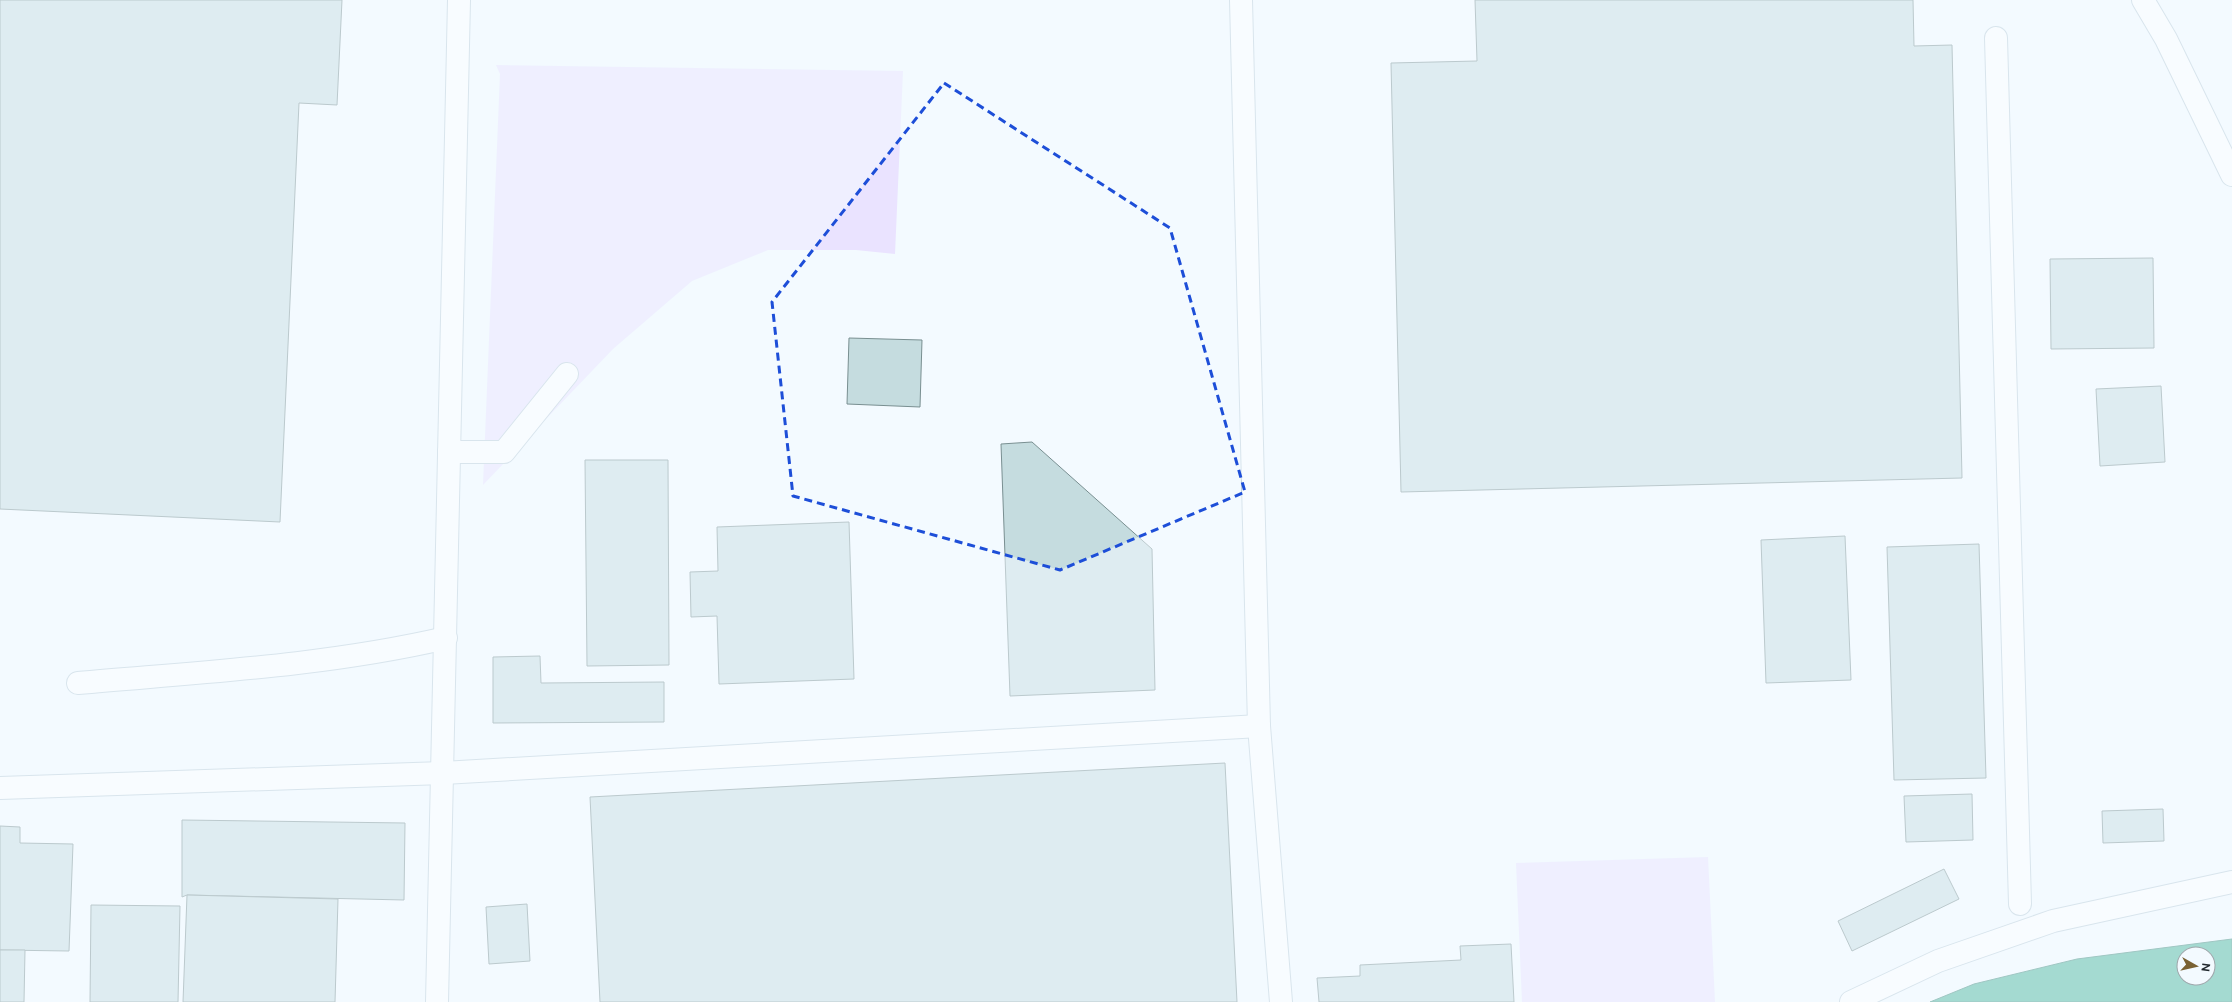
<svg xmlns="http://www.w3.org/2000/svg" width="2232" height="1002" font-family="'Public Sans',sans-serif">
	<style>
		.green { fill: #eae3ff }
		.water { fill: #46b399; stroke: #3b8979; fill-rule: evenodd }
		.building { fill: #c5dcdf; stroke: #798f91 }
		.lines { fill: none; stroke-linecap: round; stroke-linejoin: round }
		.minor-casing { stroke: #baccd7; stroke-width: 24 }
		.minor { stroke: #fff; stroke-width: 22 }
		.marked { fill: none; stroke: #1d4ed8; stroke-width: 3; stroke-dasharray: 8 5; stroke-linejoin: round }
	</style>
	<rect width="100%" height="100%" fill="#f3faff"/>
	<g class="green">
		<polygon points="496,65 903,71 895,254 856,250 768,250 692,281 613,349 483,485 500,74"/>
		<polygon points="1708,857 1715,1002 1522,1002 1516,863"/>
	</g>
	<path class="water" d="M2232 939V1002H1930L1974 984 2077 959ZM2184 954H2208V978H2184Z"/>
	<g class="building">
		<polygon points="0,0 342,0 337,105 299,103 280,522 0,509"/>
		<polygon points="1475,0 1913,0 1914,46 1952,45 1962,478 1401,492 1391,63 1477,61"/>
		<polygon points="2153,258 2154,348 2051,349 2050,259"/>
		<polygon points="849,338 922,340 920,407 847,404"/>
		<polygon points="2161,386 2165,462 2100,466 2096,389"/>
		<polygon points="1032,442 1152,549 1155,690 1010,696 1001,444"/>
		<polygon points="585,460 668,460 669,665 587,666"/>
		<polygon points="849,522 854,679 719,684 717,616 691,617 690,572 718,571 717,527"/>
		<polygon points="1845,536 1851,680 1766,683 1761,540"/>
		<polygon points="1979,544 1986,778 1894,780 1887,547"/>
		<polygon points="540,656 541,683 664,682 664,722 493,723 493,657"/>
		<polygon points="1225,763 1237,1002 600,1002 590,797"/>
		<polygon points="1972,794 1973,840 1906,842 1904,796"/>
		<polygon points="2163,809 2164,841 2103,843 2102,811"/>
		<polygon points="182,820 405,823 404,900 187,895 182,897"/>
		<polygon points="0,826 20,827 20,843 73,844 69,951 0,950"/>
		<polygon points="1944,869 1959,899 1852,951 1838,921"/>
		<polygon points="187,895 338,899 335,1002 183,1002"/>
		<polygon points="527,904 530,961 489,964 486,907"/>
		<polygon points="91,905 180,906 178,1002 90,1002"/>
		<polygon points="1511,944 1514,1002 1319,1002 1317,978 1360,976 1360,965 1461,960 1460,946"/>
		<polygon points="0,950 25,950 24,1002 0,1002"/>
	</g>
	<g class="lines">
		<g class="minor-casing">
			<g id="minor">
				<polyline points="1241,0 1259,726 1281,1002"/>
				<polyline points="2143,0 2166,39 2232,175"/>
				<polyline points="1996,38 2020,904"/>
				<polyline points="449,452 504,452 567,374"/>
				<path d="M78 683C201 672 325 666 446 638"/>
				<polyline points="0,788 443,773 1259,726"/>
				<polyline points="437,1002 459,0"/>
				<polyline points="1851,1002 1938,961 2053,921 2232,882"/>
			</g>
		</g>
		<use href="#minor" class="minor"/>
	</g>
	<path d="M0 0H2232V1002H0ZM944 83 1170 228 1245 492 1060 570 793 496 772 302Z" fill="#f3faff" fill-opacity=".55" fill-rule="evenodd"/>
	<path class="marked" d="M944 83 1170 228 1245 492 1060 570 793 496 772 302Z"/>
	<g transform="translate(2196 966) rotate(98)"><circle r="19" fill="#f3faff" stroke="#9fa6ab"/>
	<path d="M0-3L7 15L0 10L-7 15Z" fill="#7a6233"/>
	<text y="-6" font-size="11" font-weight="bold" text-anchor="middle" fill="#21282d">N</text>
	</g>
</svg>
